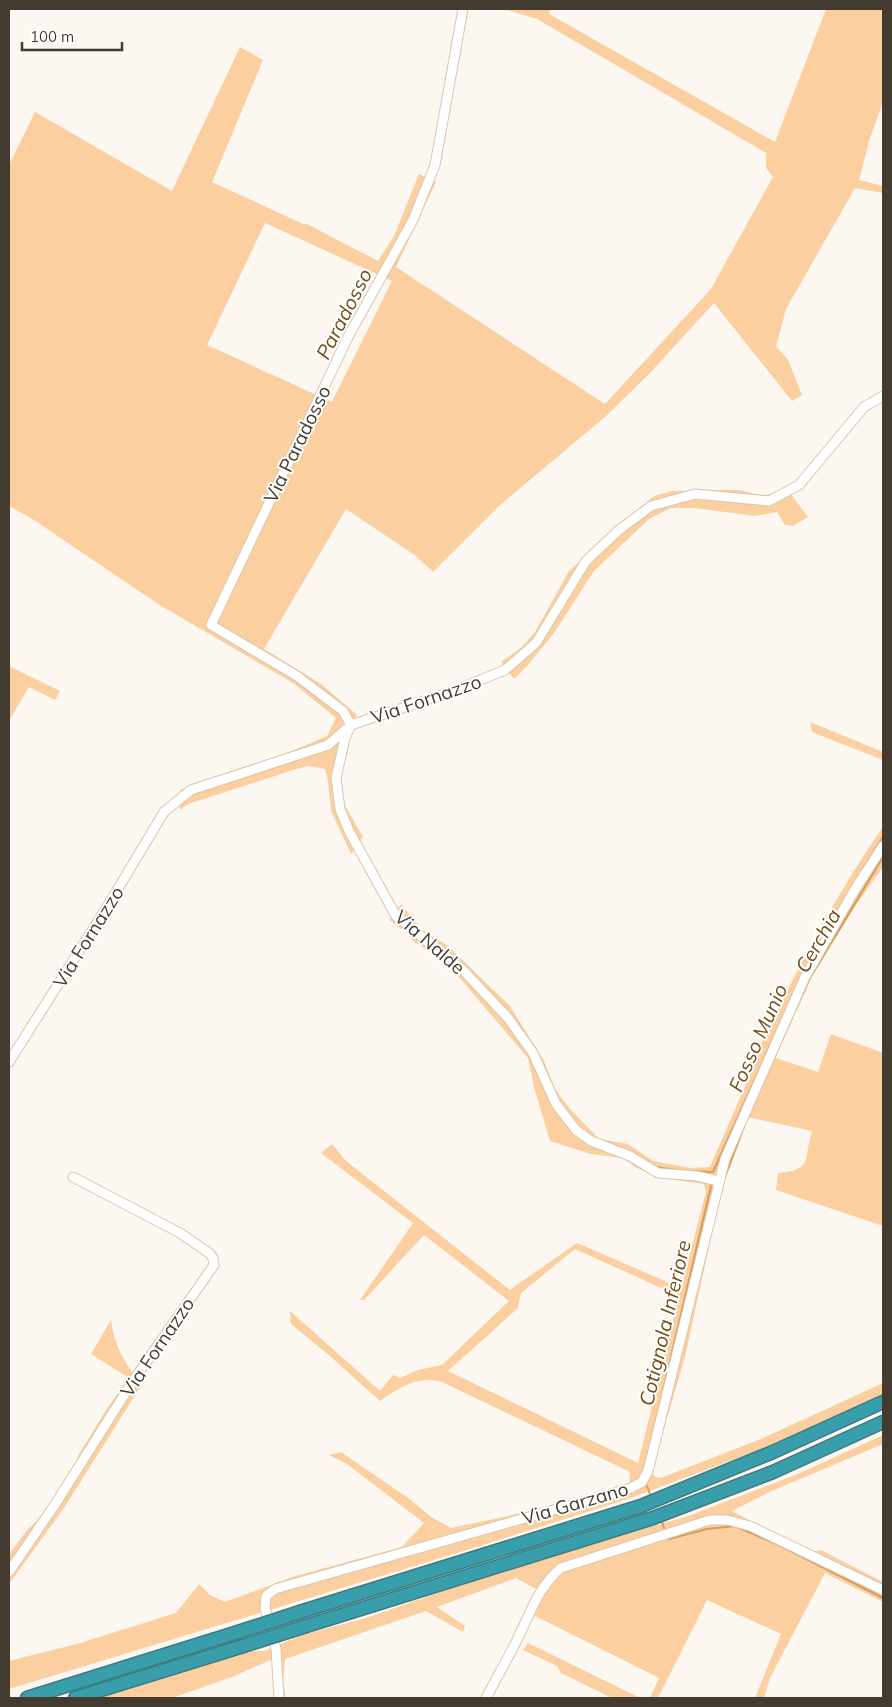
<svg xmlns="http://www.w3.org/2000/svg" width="892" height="1707" font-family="Mulish,sans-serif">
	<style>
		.green { fill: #fbcf9f; fill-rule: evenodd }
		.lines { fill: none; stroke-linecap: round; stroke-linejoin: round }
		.stream { stroke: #d79c55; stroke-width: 2 }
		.minor-casing { stroke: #dcc5aa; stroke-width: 11 }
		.highway-casing { stroke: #3d7b81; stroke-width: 15 }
		.minor { stroke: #fff; stroke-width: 9 }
		.highway { stroke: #399eac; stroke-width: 12 }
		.highway-bridge-casing { stroke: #3d7b81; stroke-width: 15; stroke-linecap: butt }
		.highway-bridge { stroke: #399eac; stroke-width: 12 }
		.labels { text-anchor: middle; stroke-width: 4; stroke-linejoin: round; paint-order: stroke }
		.street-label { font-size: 19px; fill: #443b30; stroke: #fff }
		.water-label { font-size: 20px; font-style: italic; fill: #744c17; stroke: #fff }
	</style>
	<rect width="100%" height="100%" fill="#fcf7f1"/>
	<g class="green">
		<path d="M504 9H550L549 14 775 142 826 9H883V102L870 138 859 180 883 186V193L855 188 786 309 776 346 788 360 802 395 792 401 714 303 650 373 605 417 500 505 433 572 416 556 346 509 264 649 321 684 357 715 338 745 343 802 363 837 351 854 331 811 328 781 325 769 308 766 293 770 188 804 180 810V790L276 758 327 736 336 718 293 683 158 604 34 520 9 506V165L35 112 172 191 240 47 263 60 212 182 303 224H307L378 261 394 236 419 174 436 182 396 267 605 404 711 289 773 177 766 168V153L537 19ZM265 223 392 281 332 402 207 345Z"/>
		<polygon points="786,488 808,517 793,526 785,525 777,512 755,516 694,508 671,508 649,519 594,571 554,633 528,665 514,679 501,662 522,647 535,632 569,571 654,496 672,491 707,490 739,490 764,496"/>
		<polygon points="9,666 60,691 55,700 29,687 9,721"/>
		<polygon points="810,722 883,752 883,760 812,732"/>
		<path d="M883 827V867L856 905 798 998 773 1057 818 1072 831 1034 883 1053V1226L776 1190 778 1173C814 1170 803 1159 812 1131L747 1117 727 1163 685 1357 652 1469 653 1475 658 1478 663 1477 761 1439 883 1383V1399L829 1424 628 1499 467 1550 9 1689V1661L77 1644 176 1613 199 1584 210 1595 225 1602 292 1577 402 1547 424 1523 347 1464 329 1455 341 1452 411 1500 431 1517 451 1528 559 1505 629 1486 630 1472 442 1382C418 1375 399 1388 380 1401L330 1356 291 1324 290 1311 380 1391 393 1375 400 1378 418 1370 442 1365 509 1301 424 1235 364 1300H360L413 1223 321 1153 332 1144 346 1161 510 1290 577 1243 681 1288 706 1192 704 1184 662 1178 637 1168 623 1158 591 1154 550 1141 534 1087 528 1058 447 963 413 941 407 933 389 920 401 904 422 930 448 946 510 1006 544 1061 555 1089 570 1109 599 1139 628 1144 653 1161 691 1168 710 1167 756 1061V1054C794 976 833 898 883 827ZM575 1249 679 1296 638 1463 448 1371 518 1308 521 1293Z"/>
		<path d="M111 1320C114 1347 127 1366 143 1387L139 1389 64 1508 9 1584V1554L28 1529 66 1494 78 1456 106 1410 129 1378 91 1354Z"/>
		<polygon points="883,1435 883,1444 772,1491 732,1511 810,1552 821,1550 883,1582 883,1602 825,1573 770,1678 764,1698 755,1698 781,1634 707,1600 658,1698 650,1698 659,1678 525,1611 536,1589 516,1578 437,1607 465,1626 463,1632 426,1611 285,1659 283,1683 286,1698 274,1698 273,1659 232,1677 172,1698 101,1698 251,1651 264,1651 302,1635 366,1618 498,1572 688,1516 798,1474"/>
		<polygon points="528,1643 640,1698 612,1698 561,1673 557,1666 523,1650"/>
	</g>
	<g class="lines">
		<g class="stream">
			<polyline points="861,872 883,837"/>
			<polyline points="814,952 822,939"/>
			<polyline points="795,1011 810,978 883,857"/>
			<polyline points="751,1110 792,1018"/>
			<polyline points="656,1167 676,1170"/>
			<polyline points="688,1171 713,1172 799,981"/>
			<polyline points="725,1177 747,1119"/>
			<polyline points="648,1455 711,1186"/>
			<polyline points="647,1486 650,1494"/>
			<polyline points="662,1522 664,1528"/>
			<polyline points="669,1539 707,1529 735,1526 781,1546 883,1598"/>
		</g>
		<g class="minor-casing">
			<g id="minor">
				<polyline points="463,9 435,165 413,220 348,337 211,625 297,676 343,711 351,725 345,738 336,778 340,809 349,831 396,916 462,969 508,1018 533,1053 556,1104 576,1130 591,1141 630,1156 658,1173 697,1176 718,1181"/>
				<polyline points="9,1062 107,907 164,812 191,790 328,745 351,725 451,692 505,670 536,643 586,561 619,530 651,506 695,494 769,501 799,485 864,407 883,396"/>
				<polyline points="9,1572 56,1503 133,1381 214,1265 213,1258 209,1253 180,1233 73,1177"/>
				<polyline points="279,1698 276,1649 265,1608 266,1596 275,1589 631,1488 642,1482 648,1471 725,1159 805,977 854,891 883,846"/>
				<path d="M486 1698C496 1679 507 1660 517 1640 530 1614 538 1587 561 1568L710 1520H727L750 1526 883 1590"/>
			</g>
		</g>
		<g class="highway-casing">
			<g id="highway">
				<polyline points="303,1611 641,1506 773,1452 883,1402"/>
				<polyline points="306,1626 653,1518 773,1472 883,1422"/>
				<polyline points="27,1698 235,1633"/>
				<polyline points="75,1698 240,1647"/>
			</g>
		</g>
		<use href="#minor" class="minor"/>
		<use href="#highway" class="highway"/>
		<g class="highway-bridge-casing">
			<g id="highway-bridge">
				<polyline points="235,1633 303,1611"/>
				<polyline points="240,1647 306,1626"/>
			</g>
		</g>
		<use href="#highway-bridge" class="highway-bridge"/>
	</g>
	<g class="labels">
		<g class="street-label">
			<text transform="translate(297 444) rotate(-64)" y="7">Via Paradosso</text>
			<text transform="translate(426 699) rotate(-19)" y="7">Via Fornazzo</text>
			<text transform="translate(88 937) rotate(-58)" y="7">Via Fornazzo</text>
			<text transform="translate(430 942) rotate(41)" y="7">Via Nalde</text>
			<text transform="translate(157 1347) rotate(-56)" y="7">Via Fornazzo</text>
			<text transform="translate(575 1503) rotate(-16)" y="7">Via Garzano</text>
		</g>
		<g class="water-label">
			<text transform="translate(344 314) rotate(-63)" y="7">Paradosso</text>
			<text transform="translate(818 941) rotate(-60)" y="7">Cerchia</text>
			<text transform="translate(758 1038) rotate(-66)" y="7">Fosso Munio</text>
			<text transform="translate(665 1323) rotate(-77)" y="7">Cotignola Inferiore</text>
		</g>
	</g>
	<rect width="892" height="1707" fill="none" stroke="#443b30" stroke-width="20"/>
	<path d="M22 42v8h100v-8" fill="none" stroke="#443b30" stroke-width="2.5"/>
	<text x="30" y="42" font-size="15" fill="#443b30" stroke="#ffffff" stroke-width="4" paint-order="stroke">100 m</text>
</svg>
